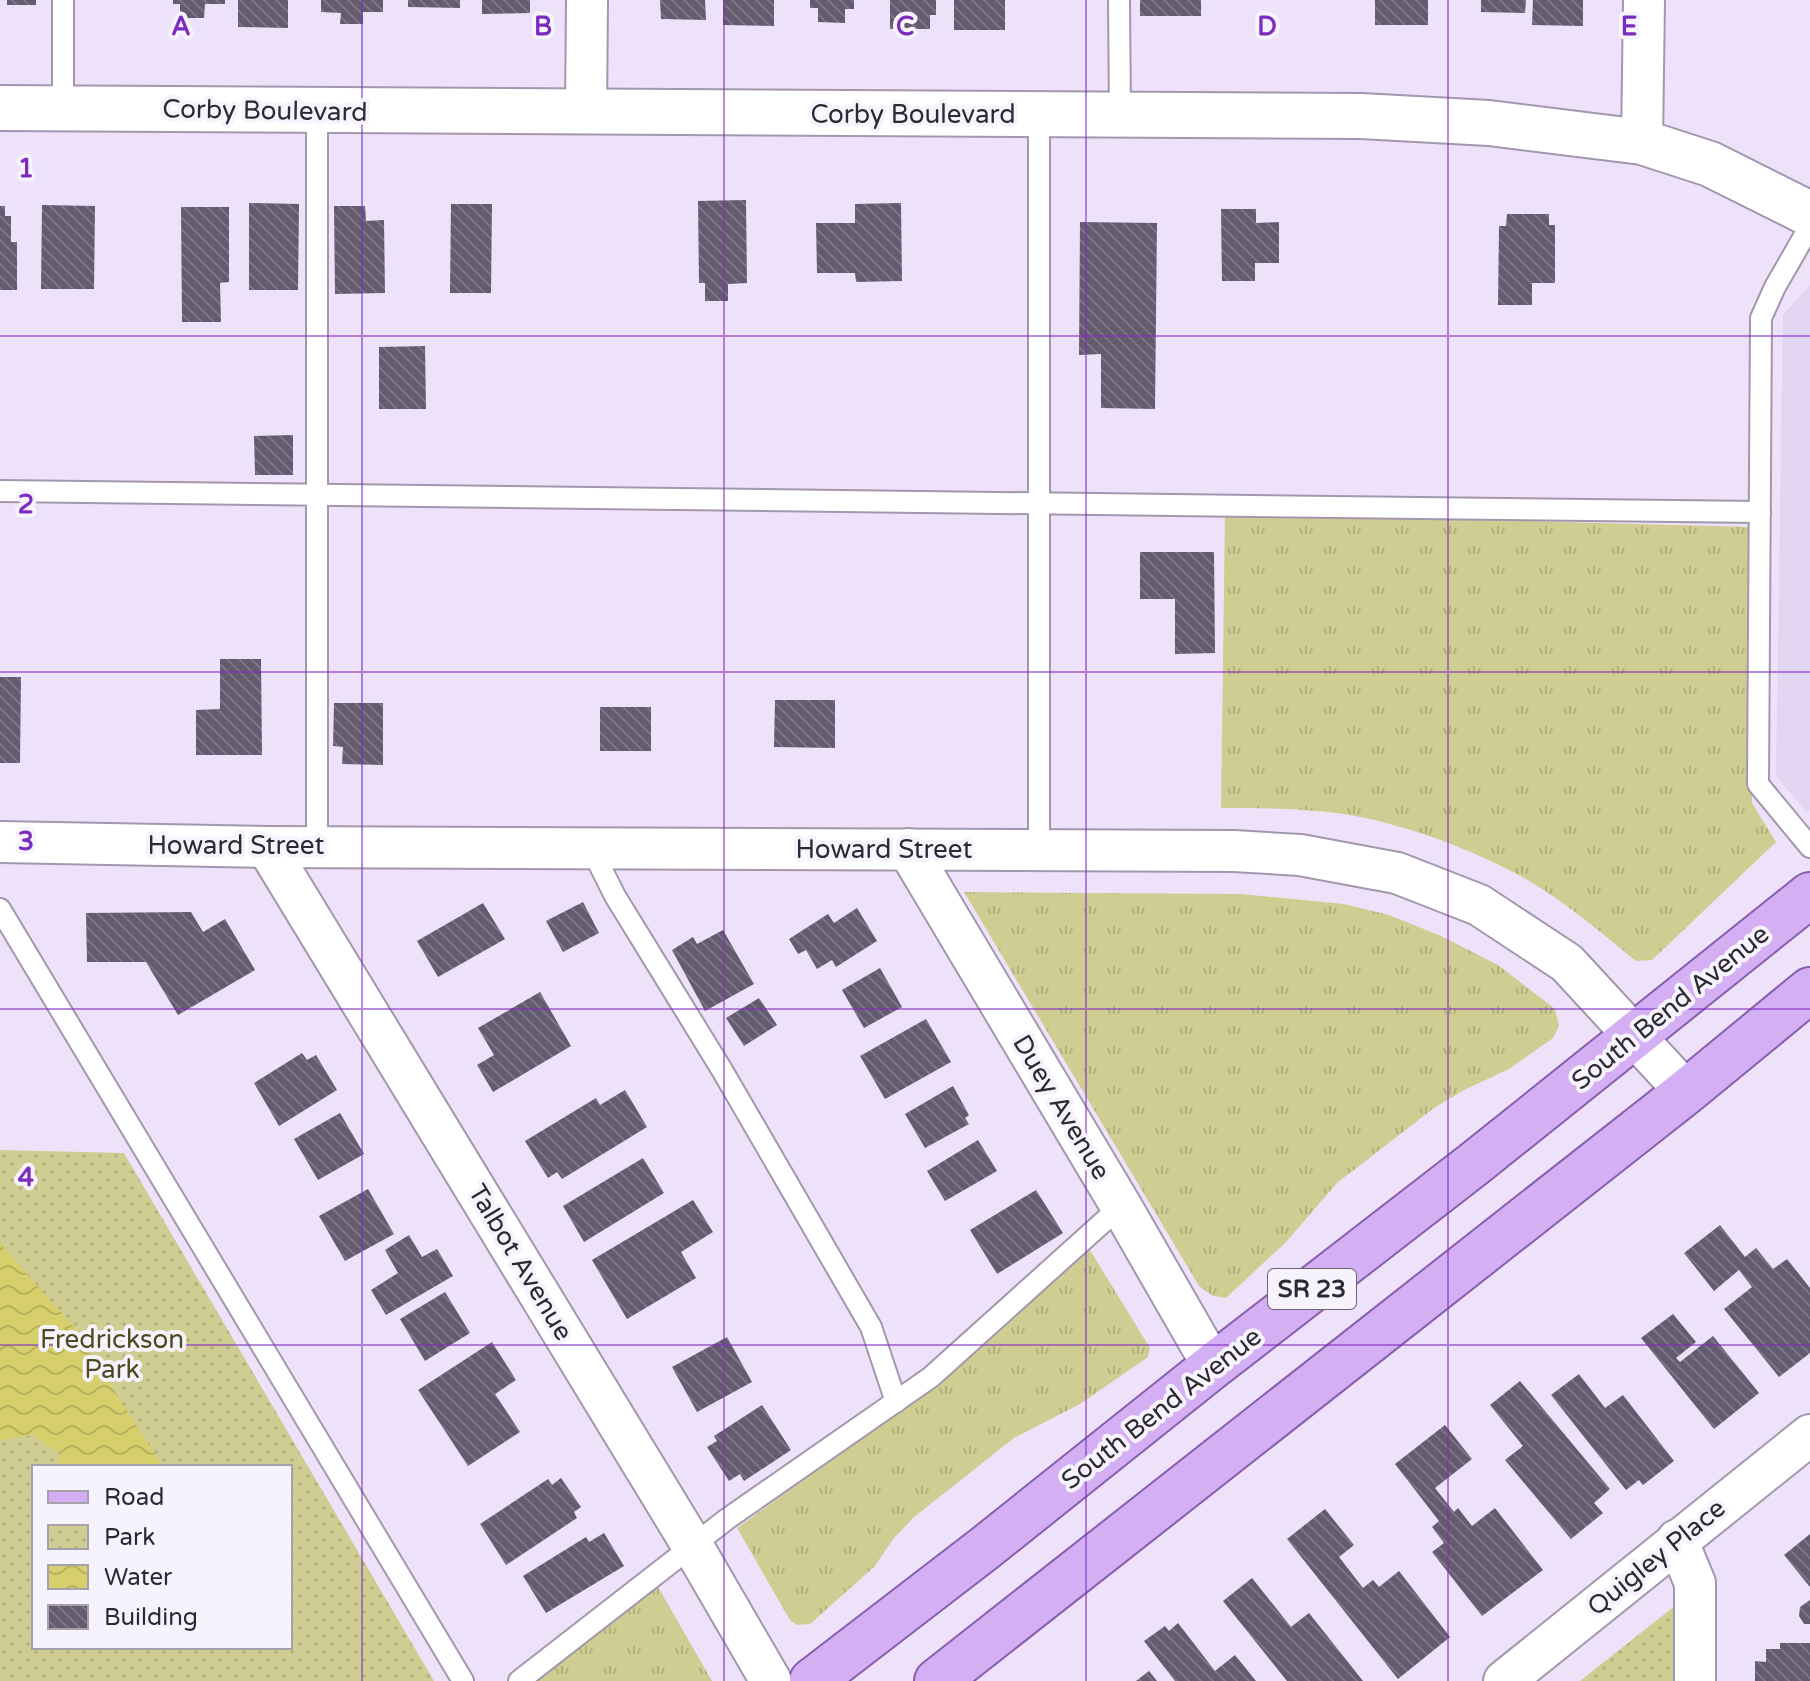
<svg xmlns="http://www.w3.org/2000/svg" width="1810" height="1681" font-family="'Varela Round',sans-serif">
	<style>
		.built { fill: #e3d5f2 }
		.grass { fill: url(#grass-tufts) }
		.park { fill: url(#park-dots); fill-rule: evenodd }
		.water { fill: url(#water-waves) }
		.building { fill: url(#building-back-hatch) }
		.lines { fill: none; stroke-linecap: round; stroke-linejoin: round }
		.lane-casing { stroke: #a297ac; stroke-width: 24 }
		.street-casing { stroke: #a297ac; stroke-width: 44 }
		.secondary-casing { stroke: #a297ac; stroke-width: 48 }
		.primary-casing { stroke: #875eac; stroke-width: 48 }
		.lane { stroke: #fff; stroke-width: 20 }
		.street { stroke: #fff; stroke-width: 40 }
		.secondary { stroke: #fff; stroke-width: 44 }
		.primary { stroke: #d4aff4; stroke-width: 44 }
		.grid { fill: none; stroke: #7b2cbf; stroke-width: 2; stroke-opacity: 0.55 }
		.labels { text-anchor: middle; stroke-width: 8; stroke-linejoin: round; paint-order: stroke }
		.shield { fill: #f7f3fc; stroke: #6a666f; stroke-width: 2 }
		.shield-label { font-size: 24px; font-weight: bold; fill: #2d2932 }
		.street-label { font-size: 26px; fill: #2d2932; stroke: #f7f3fc }
		.park-label { font-size: 26px; fill: #4d4a21; stroke: #f7f3fc }
		.grid-label { font-size: 26px; text-anchor: middle; font-weight: bold; fill: #7b2cbf; stroke: #f7f3fc; stroke-width: 8; stroke-linejoin: round; paint-order: stroke }
	</style>
	<defs>
		<pattern id="grass-tufts" width="24" height="20" patternUnits="userSpaceOnUse" patternTransform="scale(2)"><rect width="24" height="20" fill="#d0cd92"/><path d="M3 7l-1-3M5 7V3M7 7l1-3M15 17l-1-3M17 17v-4M19 17l1-3" fill="none" stroke="#b3b07e"/></pattern>
		<pattern id="park-dots" width="8" height="8" patternUnits="userSpaceOnUse" patternTransform="scale(2)"><rect width="8" height="8" fill="#d0cd92"/><path d="M2 2h.1M6 6h.1" fill="none" stroke="#b3b07e" stroke-width="1.8" stroke-linecap="round"/></pattern>
		<pattern id="water-waves" width="16" height="10" patternUnits="userSpaceOnUse" patternTransform="scale(2)"><rect width="16" height="10" fill="#d6cf6b"/><path d="M0 5q4-4 8 0t8 0" fill="none" stroke="#b8b25d"/></pattern>
		<pattern id="building-back-hatch" width="6" height="6" patternUnits="userSpaceOnUse" patternTransform="scale(2)"><rect width="6" height="6" fill="#655b6f"/><path d="M-1 5l2 2M0 0l6 6M5-1l2 2" fill="none" stroke="#7c7484"/></pattern>
	</defs>
	<rect width="100%" height="100%" fill="#ede2f9"/>
	<polygon class="built" points="1810,285 1810,810 1807,813 1776,775 1783,315"/>
	<g class="grass">
		<path d="M1225 513 1750 527 1752 803 1776 842 1652 960 1636 961C1601 932 1558 896 1517 874 1463 846 1404 824 1344 814 1303 808 1262 808 1221 808Z"/>
		<polygon points="964,892 1241,894 1344,904 1389,915 1441,936 1498,965 1555,1009 1559,1026 1553,1038 1509,1069 1464,1090 1434,1108 1337,1183 1286,1242 1226,1298 1213,1296 1199,1286"/>
		<polygon points="1090,1250 1150,1348 1148,1357 1080,1404 1014,1438 914,1517 894,1538 874,1567 810,1624 797,1625 790,1620 737,1528 908,1405"/>
		<polygon points="658,1587 712,1681 535,1681"/>
	</g>
	<g class="park">
		<path d="M0 1150 124 1153 434 1681H0ZM34 1467H290V1647H34Z"/>
		<polygon points="1681,1601 1680,1681 1580,1681"/>
	</g>
	<polygon class="water" points="0,1243 72,1325 163,1467 57,1467 61,1454 33,1435 0,1440"/>
	<g class="building">
		<rect x="7" y="0" width="29" height="5"/>
		<polygon points="173,0 225,0 225,4 205,4 204,18 180,18 180,4 173,4"/>
		<polygon points="238,0 288,0 288,28 238,27"/>
		<polygon points="321,0 383,0 383,12 363,12 363,24 340,24 341,13 321,12"/>
		<polygon points="408,0 460,0 460,8 408,7"/>
		<polygon points="482,0 530,0 530,13 482,14"/>
		<polygon points="660,0 705,0 706,20 661,19"/>
		<polygon points="723,0 774,0 774,26 723,25"/>
		<polygon points="810,0 854,0 854,9 845,9 845,23 818,22 818,8 810,8"/>
		<polygon points="890,0 936,0 936,15 930,15 930,29 890,29"/>
		<rect x="954" y="0" width="51" height="30"/>
		<rect x="1140" y="0" width="61" height="16"/>
		<rect x="1375" y="0" width="53" height="25"/>
		<polygon points="1481,0 1526,0 1525,13 1481,12"/>
		<polygon points="1533,0 1583,0 1583,26 1532,25"/>
		<polygon points="746,200 747,283 728,284 728,301 705,301 705,283 699,283 698,201"/>
		<polygon points="249,203 299,204 298,290 249,290"/>
		<polygon points="901,203 902,281 856,282 855,273 817,273 816,223 855,223 855,204"/>
		<polygon points="451,204 492,204 491,293 450,293"/>
		<polygon points="42,205 95,206 94,289 41,289"/>
		<polygon points="0,206 5,206 5,216 11,216 11,242 17,242 17,290 0,290"/>
		<polygon points="334,206 365,206 366,221 384,220 385,293 335,294"/>
		<polygon points="181,207 229,207 229,282 220,283 221,322 182,322"/>
		<polygon points="1221,209 1256,209 1256,223 1279,222 1279,263 1255,263 1255,281 1222,281"/>
		<polygon points="1507,214 1549,214 1549,225 1555,225 1555,283 1532,283 1532,305 1498,305 1499,226 1506,226"/>
		<polygon points="1080,222 1157,223 1155,409 1101,408 1101,354 1079,355"/>
		<polygon points="425,346 426,409 379,409 379,347"/>
		<polygon points="293,435 293,475 255,475 254,436"/>
		<polygon points="1140,552 1214,552 1215,653 1175,654 1175,599 1140,599"/>
		<polygon points="220,659 261,659 262,755 196,755 196,710 220,709"/>
		<polygon points="0,677 21,677 20,763 0,763"/>
		<polygon points="775,700 835,700 835,748 774,747"/>
		<polygon points="334,703 383,703 383,765 342,764 343,747 333,746"/>
		<rect x="600" y="707" width="51" height="44"/>
		<polygon points="583,902 599,933 563,952 546,921"/>
		<polygon points="483,903 505,939 438,977 417,941"/>
		<polygon points="857,908 877,941 836,967 832,960 817,969 806,950 798,954 789,939 828,914 834,923"/>
		<polygon points="191,912 203,932 225,919 255,970 178,1015 146,962 87,962 86,913"/>
		<polygon points="723,930 754,984 705,1011 672,950 693,937 697,944"/>
		<polygon points="880,968 902,1007 864,1028 842,990"/>
		<polygon points="540,992 571,1046 493,1092 477,1065 494,1055 478,1028"/>
		<polygon points="759,998 777,1025 744,1046 726,1018"/>
		<polygon points="926,1019 951,1062 885,1099 860,1056"/>
		<polygon points="302,1053 307,1060 316,1055 337,1090 279,1126 254,1083"/>
		<polygon points="953,1086 969,1115 965,1118 969,1124 925,1148 905,1114"/>
		<polygon points="625,1090 647,1127 562,1179 557,1172 548,1178 525,1141 596,1098 600,1105"/>
		<polygon points="340,1113 364,1154 318,1180 294,1139"/>
		<polygon points="978,1140 997,1171 945,1201 927,1171"/>
		<polygon points="643,1158 664,1193 584,1242 563,1206"/>
		<polygon points="368,1189 394,1234 345,1261 319,1216"/>
		<polygon points="1036,1190 1063,1233 997,1274 970,1230"/>
		<polygon points="693,1200 713,1232 681,1252 696,1278 627,1319 592,1260"/>
		<polygon points="1720,1225 1745,1257 1756,1248 1773,1269 1787,1259 1810,1288 1810,1353 1779,1377 1724,1309 1752,1287 1739,1270 1714,1291 1684,1253"/>
		<polygon points="409,1235 422,1257 437,1249 453,1276 386,1315 371,1290 398,1273 385,1250"/>
		<polygon points="445,1292 470,1333 425,1361 400,1319"/>
		<polygon points="1673,1314 1696,1342 1676,1358 1680,1362 1713,1336 1759,1393 1714,1429 1641,1338"/>
		<polygon points="727,1337 752,1382 697,1412 672,1367"/>
		<polygon points="492,1342 516,1380 495,1394 520,1432 468,1466 418,1390"/>
		<polygon points="1579,1374 1605,1408 1623,1395 1674,1461 1643,1485 1639,1480 1626,1490 1551,1395"/>
		<polygon points="1520,1381 1610,1489 1594,1503 1603,1513 1571,1539 1505,1460 1523,1446 1490,1405"/>
		<polygon points="762,1405 791,1450 744,1481 740,1474 729,1481 707,1447 717,1441 714,1436"/>
		<polygon points="1445,1425 1472,1459 1435,1488 1454,1512 1458,1508 1472,1526 1495,1508 1543,1570 1482,1616 1432,1552 1444,1543 1432,1527 1439,1521 1395,1464"/>
		<polygon points="561,1478 581,1507 574,1512 577,1518 506,1565 480,1524 548,1479 552,1485"/>
		<polygon points="1325,1509 1354,1545 1339,1557 1363,1588 1373,1580 1379,1587 1399,1571 1450,1637 1398,1679 1287,1539"/>
		<polygon points="604,1533 624,1566 546,1613 523,1576 586,1537 589,1542"/>
		<polygon points="1810,1534 1810,1587 1784,1555"/>
		<polygon points="1252,1578 1291,1627 1309,1613 1363,1681 1287,1681 1223,1601"/>
		<polygon points="1810,1600 1810,1624 1804,1624 1799,1616 1800,1607"/>
		<polygon points="1178,1623 1215,1671 1235,1655 1256,1681 1175,1681 1144,1641 1165,1626 1169,1631"/>
		<polygon points="1780,1643 1810,1643 1810,1681 1755,1681 1755,1661 1766,1662 1766,1649 1780,1649"/>
		<polygon points="1149,1671 1157,1681 1136,1681"/>
	</g>
	<g class="lines">
		<g class="lane-casing">
			<g id="lane">
				<polyline points="1119,0 1120,115"/>
				<polyline points="63,108 63,0"/>
				<polyline points="1810,226 1775,287 1761,318 1758,784 1810,847"/>
				<polyline points="0,491 1760,512"/>
				<polyline points="317,846 317,110"/>
				<polyline points="590,846 615,896 722,1070 871,1327 896,1402"/>
				<polyline points="1039,850 1039,115"/>
				<polyline points="0,909 463,1681"/>
				<polyline points="519,1681 727,1519 931,1377 1121,1206"/>
			</g>
		</g>
		<g class="street-casing">
			<g id="street">
				<polyline points="586,112 587,0"/>
				<polyline points="1642,142 1644,0"/>
				<polyline points="0,842 267,847 1234,851 1300,855 1397,873 1479,905 1567,963 1686,1092"/>
				<polyline points="267,847 692,1545 771,1681"/>
				<polyline points="908,849 1121,1206 1213,1366"/>
				<polyline points="1677,1540 1695,1583 1695,1681"/>
				<polyline points="1504,1681 1810,1435"/>
			</g>
		</g>
		<g class="secondary-casing">
			<polyline id="secondary" points="0,108 1361,116 1489,123 1642,142 1710,164 1810,214"/>
		</g>
		<g class="primary-casing">
			<g id="primary">
				<polyline points="812,1681 985,1548 1213,1366 1474,1164 1810,895"/>
				<polyline points="937,1681 1686,1092 1810,990"/>
			</g>
		</g>
		<use href="#lane" class="lane"/>
		<use href="#street" class="street"/>
		<use href="#secondary" class="secondary"/>
		<use href="#primary" class="primary"/>
	</g>
	<path class="grid" d="M362 0V1681M724 0V1681M1086 0V1681M1448 0V1681M0 336H1810M0 672H1810M0 1009H1810M0 1345H1810"/>
	<g class="labels">
		<rect class="shield" x="1268" y="1269" width="88" height="40" rx="6"/>
		<g class="shield-label">
			<text x="1312" y="1297">SR 23</text>
		</g>
		<g class="street-label">
			<text transform="translate(265 110) rotate(1)" y="9">Corby Boulevard</text>
			<text x="913" y="123">Corby Boulevard</text>
			<text x="236" y="854">Howard Street</text>
			<text x="884" y="858">Howard Street</text>
			<text transform="translate(1670 1007) rotate(-39)" y="9">South Bend Avenue</text>
			<text transform="translate(1062 1107) rotate(59)" y="9">Duey Avenue</text>
			<text transform="translate(521 1262) rotate(59)" y="9">Talbot Avenue</text>
			<text transform="translate(1161 1408) rotate(-38)" y="9">South Bend Avenue</text>
			<text transform="translate(1656 1557) rotate(-39)" y="9">Quigley Place</text>
		</g>
		<g class="park-label">
			<text x="112" y="1348">Fredrickson<tspan x="112" dy="30">Park</tspan></text>
		</g>
	</g>
	<g class="grid-label">
		<text x="181" y="35">A</text>
		<text x="543" y="35">B</text>
		<text x="905" y="35">C</text>
		<text x="1267" y="35">D</text>
		<text x="1629" y="35">E</text>
		<text x="26" y="177">1</text>
		<text x="26" y="513">2</text>
		<text x="26" y="850">3</text>
		<text x="26" y="1186">4</text>
	</g>
	<rect x="32" y="1465" width="260" height="184" fill="#f7f3fc" stroke="#a6a2ab" stroke-width="2"/>
	<rect x="48" y="1491" width="40" height="12" fill="#d4aff4" stroke="#a6a2ab" stroke-width="2"/>
	<text x="104" y="1505" font-size="24" fill="#2d2932">Road</text>
	<rect x="48" y="1525" width="40" height="24" fill="url(#park-dots)" stroke="#a6a2ab" stroke-width="2"/>
	<text x="104" y="1545" font-size="24" fill="#2d2932">Park</text>
	<rect x="48" y="1565" width="40" height="24" fill="url(#water-waves)" stroke="#a6a2ab" stroke-width="2"/>
	<text x="104" y="1585" font-size="24" fill="#2d2932">Water</text>
	<rect x="48" y="1605" width="40" height="24" fill="url(#building-back-hatch)" stroke="#a6a2ab" stroke-width="2"/>
	<text x="104" y="1625" font-size="24" fill="#2d2932">Building</text>
</svg>
